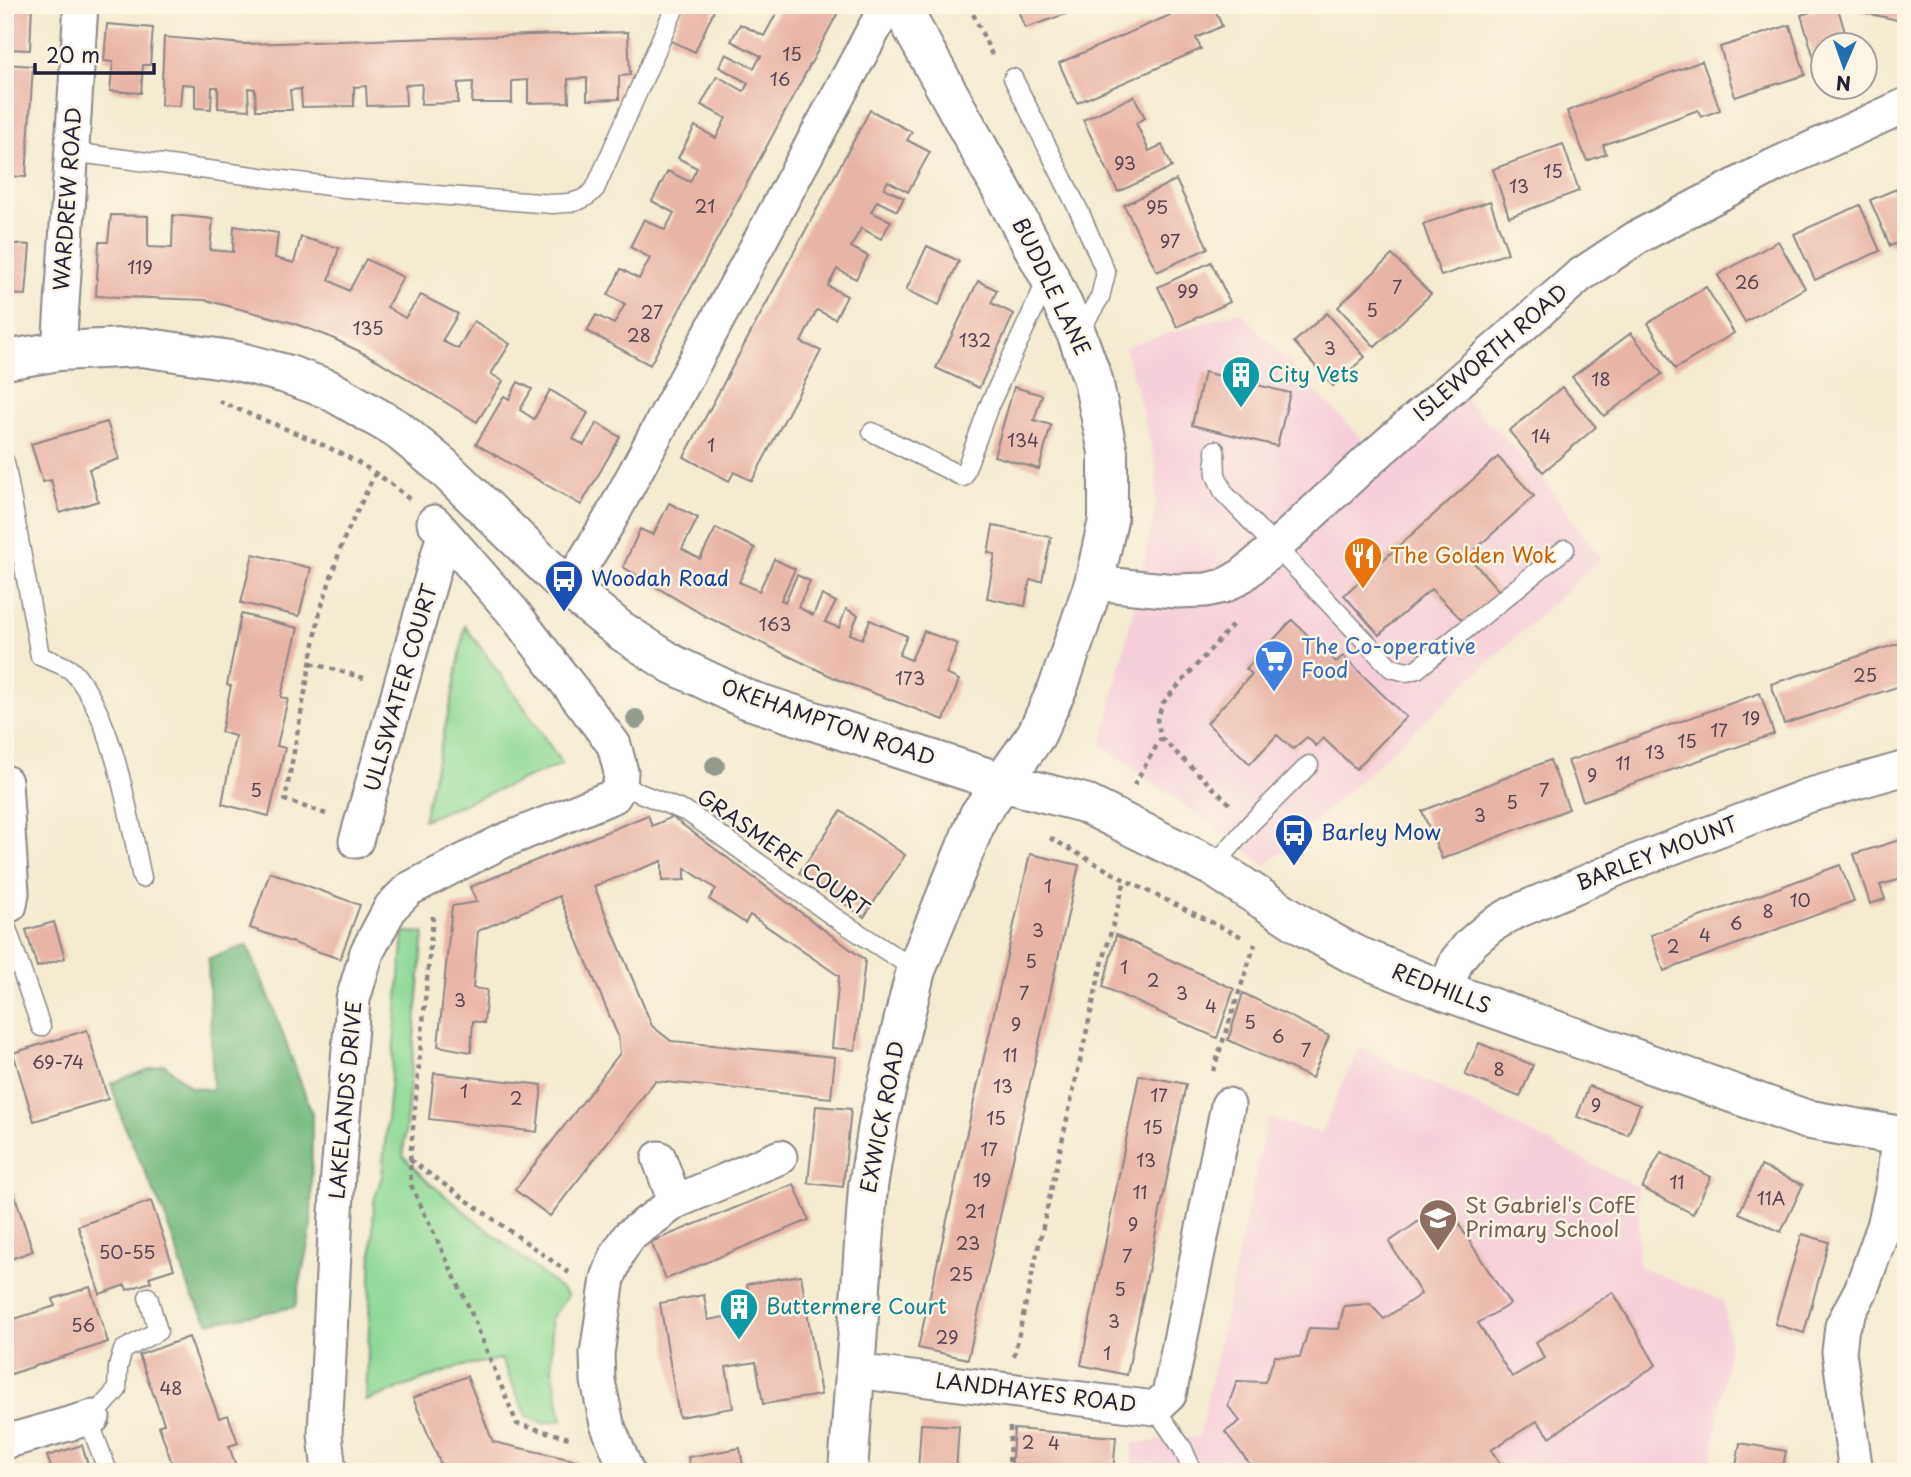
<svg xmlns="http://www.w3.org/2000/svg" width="1911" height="1477" font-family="'Playpen Sans',sans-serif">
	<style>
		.built { fill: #f5cfda }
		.green { fill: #8dd997; stroke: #587e69; stroke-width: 2 }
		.forest { fill: #72b980; stroke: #4a6e5e; stroke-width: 2 }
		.building { fill: #e8b4a7 }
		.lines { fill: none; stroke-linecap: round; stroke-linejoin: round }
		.lane-casing { stroke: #8b8686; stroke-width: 21 }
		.street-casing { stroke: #8b8686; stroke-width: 37 }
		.secondary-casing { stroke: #8b8686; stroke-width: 42 }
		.path { stroke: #8b8686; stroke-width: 4.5; stroke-dasharray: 5 5; stroke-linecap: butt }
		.lane { stroke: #fff; stroke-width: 18 }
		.street { stroke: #fff; stroke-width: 33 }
		.secondary { stroke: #fff; stroke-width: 38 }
		.tree { fill: #929b8e }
		.labels { text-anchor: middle; stroke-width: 5; stroke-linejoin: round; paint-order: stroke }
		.number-label { font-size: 18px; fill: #544656 }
		.street-label { font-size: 21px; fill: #22223b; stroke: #fcf5e5 }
		.culture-label { font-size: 21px; fill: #0d838f; stroke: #fcf5e5; text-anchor: start }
		.food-label { font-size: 21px; fill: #c56008; stroke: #fcf5e5; text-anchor: start }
		.transit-label { font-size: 21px; fill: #164399; stroke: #fcf5e5; text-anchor: start }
		.shop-label { font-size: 21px; fill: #366cbe; stroke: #fcf5e5; text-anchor: start }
		.education-label { font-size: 21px; fill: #785e54; stroke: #fcf5e5; text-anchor: start }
	</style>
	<rect width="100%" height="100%" fill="#fcf5e5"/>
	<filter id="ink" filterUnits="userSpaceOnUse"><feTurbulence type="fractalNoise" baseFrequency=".0143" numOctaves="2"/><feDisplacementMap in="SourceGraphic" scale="14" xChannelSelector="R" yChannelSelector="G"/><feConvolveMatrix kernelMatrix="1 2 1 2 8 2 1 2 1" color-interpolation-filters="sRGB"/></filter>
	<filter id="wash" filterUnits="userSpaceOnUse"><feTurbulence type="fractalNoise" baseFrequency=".00686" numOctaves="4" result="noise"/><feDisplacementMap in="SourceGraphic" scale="28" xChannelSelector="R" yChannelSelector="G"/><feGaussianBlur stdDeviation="1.57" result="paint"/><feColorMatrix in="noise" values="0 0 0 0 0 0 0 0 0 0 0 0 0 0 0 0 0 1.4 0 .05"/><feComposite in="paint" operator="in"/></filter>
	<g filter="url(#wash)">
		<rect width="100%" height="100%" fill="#f4ebd2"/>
		<g class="built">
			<polygon points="1240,311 1389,468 1465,399 1537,471 1601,559 1266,866 1102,745 1155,513 1157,469 1125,347"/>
			<polygon points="1359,1047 1638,1187 1639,1267 1724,1301 1729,1343 1710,1472 1131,1472 1133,1443 1199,1437 1267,1118 1321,1133"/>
		</g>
		<g class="green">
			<polygon points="465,626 524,707 562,764 423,820 452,698"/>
			<polygon points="404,932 424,933 403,1156 426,1180 568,1295 551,1319 552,1367 562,1420 543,1423 527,1417 501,1359 458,1367 366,1401 374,1201 382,1176"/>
		</g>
		<polygon class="forest" points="247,945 270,999 312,1114 311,1230 295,1307 209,1323 191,1294 165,1216 123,1123 111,1083 164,1064 190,1087 213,1090 208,959"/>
		<g id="blocks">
			<g class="building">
				<polygon points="5,5 32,5 30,50 5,49"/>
				<polygon points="685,5 716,6 695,52 669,40"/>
				<polygon points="781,5 842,5 650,365 587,331 596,315 614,324 625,304 608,295 621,269 639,279 650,258 630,247 644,219 665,230 674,213 652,201 668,171 690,182 697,168 678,158 695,126 716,138 726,118 701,105 717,76 744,91 748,83 719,67 726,54 754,68 761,56 731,41 740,24 764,36"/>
				<polygon points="1016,5 1069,5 1072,12 1025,28"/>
				<polygon points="1200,5 1213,5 1222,26 1196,38 1201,49 1077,103 1059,63 1184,9 1186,11"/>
				<polygon points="1833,5 1837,5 1849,46 1824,46 1824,59 1815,61 1801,15"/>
				<polygon points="1863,5 1906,5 1906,22 1862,12"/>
				<polygon points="107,24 153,28 150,65 143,65 141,93 110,91 113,62 104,61"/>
				<polygon points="1790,25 1805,75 1735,97 1720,47"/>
				<polygon points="628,32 630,75 619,76 619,99 587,100 587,78 568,79 569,102 528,103 528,80 512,81 512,103 472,103 473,82 458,83 458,103 421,104 422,84 405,85 406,105 367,106 366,86 354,87 354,106 302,107 301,89 290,90 292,110 256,110 255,89 248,88 249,110 218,108 218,87 212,87 211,109 195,108 195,85 182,84 180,106 161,105 164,37 244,44"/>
				<polygon points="1702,61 1720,110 1701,117 1698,110 1603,145 1606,154 1587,161 1567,111"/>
				<polygon points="5,64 33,66 26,177 5,176"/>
				<polygon points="1134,96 1145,118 1136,123 1149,151 1162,145 1172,167 1118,192 1083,120"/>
				<polygon points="870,110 912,132 907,140 930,152 908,192 888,181 884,188 904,198 897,211 877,201 871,212 891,221 881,239 861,228 851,247 868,256 856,279 837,269 828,286 847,296 835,319 817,310 801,342 821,351 752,481 734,472 729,481 684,457"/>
				<polygon points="1563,144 1579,191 1509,217 1493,169"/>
				<polygon points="1176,180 1208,248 1157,272 1124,205"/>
				<polygon points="1906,185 1906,240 1890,246 1870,200"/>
				<polygon points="1490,201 1508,253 1441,276 1423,224"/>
				<polygon points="1860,205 1880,251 1815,280 1794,234"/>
				<polygon points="111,215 148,216 148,247 172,248 173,215 213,219 210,250 233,252 234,226 278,233 275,258 294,263 301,237 339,248 329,280 349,291 366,259 403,277 387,307 405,318 421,295 458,314 442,341 458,349 474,321 510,344 491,374 503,381 477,422 377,360 328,336 290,322 205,300 96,296 99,242 108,242"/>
				<polygon points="1778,241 1805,288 1745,322 1718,275"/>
				<polygon points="5,243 30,245 26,295 5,294"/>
				<polygon points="927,246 959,261 939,305 906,290"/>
				<polygon points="1392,255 1431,294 1375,347 1338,307"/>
				<polygon points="1211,262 1230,302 1177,327 1158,287"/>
				<polygon points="978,281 997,290 991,303 1014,314 979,388 936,368"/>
				<polygon points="1706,287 1734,333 1675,369 1648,323"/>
				<polygon points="1327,313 1365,357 1333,386 1294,342"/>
				<polygon points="1631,333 1662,374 1604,416 1572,377"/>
				<polygon points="1204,372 1290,393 1277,446 1192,425"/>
				<polygon points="518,382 532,389 520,410 534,419 550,390 588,413 573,439 584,445 597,423 620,437 581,505 476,444 504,396 509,399"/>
				<polygon points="1014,387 1042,395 1034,420 1051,425 1039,469 994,456"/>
				<polygon points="1562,387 1596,427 1543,472 1509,431"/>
				<polygon points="107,422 119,459 89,469 98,501 60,513 51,480 43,482 31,444"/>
				<polygon points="1498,457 1534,496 1468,556 1499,591 1464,622 1431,589 1379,635 1344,595"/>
				<polygon points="669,503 698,518 682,549 700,559 716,528 755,548 739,582 759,591 774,559 795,569 781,600 785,602 797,575 810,581 798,607 813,615 822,595 836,602 825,622 839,628 846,609 858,615 850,634 862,639 870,620 907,636 899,655 911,660 924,631 958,644 946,674 959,680 944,720 839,680 705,616 623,567 640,529 653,535"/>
				<polygon points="993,526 1051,537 1042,581 1030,580 1025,606 987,598 995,554 988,553"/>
				<polygon points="253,554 311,568 299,616 241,603"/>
				<polygon points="241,614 298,628 281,697 288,699 277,746 285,748 269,816 222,804 235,736 221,732 231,686 227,685"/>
				<polygon points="1292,620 1336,662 1343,656 1406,717 1356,769 1323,738 1316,746 1307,737 1293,749 1277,735 1250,764 1207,723 1252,674 1246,669"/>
				<polygon points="1906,641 1906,684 1784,724 1771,684"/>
				<polygon points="1760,693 1774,734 1583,801 1568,761"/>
				<polygon points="1550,760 1569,809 1442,859 1422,811"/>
				<polygon points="841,811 905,855 864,917 799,873"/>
				<polygon points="648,815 652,826 672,817 865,960 855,1050 832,1048 839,976 750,915 745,923 709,899 716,889 685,868 685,880 662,881 662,861 594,886 652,1026 671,1041 835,1057 831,1098 655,1081 550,1216 515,1190 620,1053 618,1036 559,896 478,931 473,988 487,990 484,1023 473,1021 471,1052 438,1046 452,906 477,902 470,887"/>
				<polygon points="1906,838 1906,878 1880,885 1885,899 1870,904 1854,854"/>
				<polygon points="1030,854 1079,865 968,1359 918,1348"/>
				<polygon points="1840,865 1854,901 1664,971 1651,935"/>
				<polygon points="270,872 360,905 340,959 250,928"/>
				<polygon points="54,922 65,958 37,967 26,930"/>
				<polygon points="1116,935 1234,989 1217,1038 1103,987"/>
				<polygon points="1243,993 1329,1036 1312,1078 1228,1040"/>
				<polygon points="87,1030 108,1099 34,1121 13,1053"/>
				<polygon points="1479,1043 1533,1065 1520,1097 1465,1075"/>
				<polygon points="434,1073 542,1085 537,1132 429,1119"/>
				<polygon points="1139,1075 1186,1084 1127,1375 1081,1365"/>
				<polygon points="1589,1086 1640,1105 1628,1135 1577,1117"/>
				<polygon points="816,1106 851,1109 843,1187 808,1183"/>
				<polygon points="1661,1152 1711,1177 1693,1214 1642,1188"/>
				<polygon points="1761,1166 1803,1185 1781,1232 1739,1213"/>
				<polygon points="6,1169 33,1251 5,1261 5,1170"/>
				<polygon points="794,1184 809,1220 666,1279 651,1242"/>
				<polygon points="151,1201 174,1269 149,1277 151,1282 127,1290 125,1285 100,1294 78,1226"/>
				<polygon points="1445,1203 1510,1304 1478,1323 1512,1377 1544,1358 1536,1342 1613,1292 1656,1365 1550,1437 1537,1421 1491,1450 1506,1472 1256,1472 1225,1432 1240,1421 1228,1406 1237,1381 1265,1382 1275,1356 1300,1357 1309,1328 1339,1329 1344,1306 1370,1304 1384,1319 1421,1294 1389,1242"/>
				<polygon points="1802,1234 1829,1242 1804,1333 1775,1324"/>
				<polygon points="801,1275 821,1395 763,1404 756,1362 726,1367 733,1408 679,1417 660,1303 704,1295 708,1320 752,1312 747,1284"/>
				<polygon points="90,1287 108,1342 5,1376 5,1322 55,1306 53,1299"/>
				<polygon points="189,1337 219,1418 228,1415 238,1443 229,1446 238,1472 175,1472 159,1426 164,1423 139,1355"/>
				<polygon points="467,1376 493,1442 578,1461 576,1472 444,1472 413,1398"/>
				<polygon points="921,1424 959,1426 956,1472 918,1472"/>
				<polygon points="1014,1429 1116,1437 1113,1472 1011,1472"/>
				<polygon points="1740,1443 1786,1451 1782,1472 1735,1472"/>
				<polygon points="82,1445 90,1472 53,1472 47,1456"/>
				<polygon points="740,1448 744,1472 690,1472 688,1457"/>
			</g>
		</g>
	</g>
	<g filter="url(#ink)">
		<use href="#blocks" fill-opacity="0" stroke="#8b8686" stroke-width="2"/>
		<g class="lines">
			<g class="lane-casing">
				<g id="lane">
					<polyline points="1013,78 1080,213 1106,273 1100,297 1077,335"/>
					<path d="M71 152 344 188 553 204C570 203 583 203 595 189L676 5"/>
					<polyline points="872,432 963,477 989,406 1048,278"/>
					<polyline points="1215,450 1216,475 1224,493 1391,668 1407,672 1417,669 1565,549"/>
					<path d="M5 462 40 656C50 661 67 665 74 673 115 720 129 818 142 878"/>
					<polyline points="620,785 689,813 834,917 916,970"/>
					<polyline points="1213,867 1250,824 1309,765"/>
					<polyline points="5,923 41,1027"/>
					<polyline points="1155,1408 1183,1449 1193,1472"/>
					<polyline points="93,1417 117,1390 118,1367 123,1350 158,1331 148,1297"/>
					<polyline points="88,1418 108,1472"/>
				</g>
			</g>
			<g class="street-casing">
				<g id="street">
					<polyline points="59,351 81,5"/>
					<polyline points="1094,583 1175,591 1206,590 1224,586 1243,575 1280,543 1366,463 1579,276 1636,238 1773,166 1906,105"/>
					<polyline points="568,588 609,521 887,5"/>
					<polyline points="5,782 12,893 10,905 5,907"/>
					<polyline points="356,841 444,534"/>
					<polyline points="1445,991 1457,960 1471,943 1491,926 1513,913 1626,865 1807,796 1906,768"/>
					<polyline points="659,1158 675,1202"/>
					<polyline points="855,1371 1155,1408 1169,1395 1228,1105"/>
					<polyline points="5,1442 93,1417"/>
					<polyline points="329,1472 325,1434 338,1173 351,1027 353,999 367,952 391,907 409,889 501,842 614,796 620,785 621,772 614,745 513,612 434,522"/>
					<polyline points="627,1472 607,1424 598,1381 597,1354 608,1278 618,1253 629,1236 675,1202 780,1157"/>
					<polyline points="1856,1472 1839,1352 1842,1326 1861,1290 1884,1226 1893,1186 1898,1137"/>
				</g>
			</g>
			<g class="secondary-casing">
				<g id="secondary">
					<polyline points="5,360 59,351 142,347 237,361 286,374 328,389 397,429 441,465 568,588 620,630 672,664 746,699 1001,782 1084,803 1213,867 1308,929 1353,954 1445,991 1805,1119 1906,1137"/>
					<polyline points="848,1472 868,1187 879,1119 916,970 979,815 1036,735 1059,685 1094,583 1108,520 1108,452 1093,380 1077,335 1049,276 900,5"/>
				</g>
			</g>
			<g class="path">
				<polyline points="969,5 993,57"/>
				<path d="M219 401C283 430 357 451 409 499"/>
				<polyline points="311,663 364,678"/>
				<polyline points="1161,738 1231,805"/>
				<polyline points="1134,785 1161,738 1157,720 1163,703 1234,623"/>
				<polyline points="326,814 285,800 320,611 343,541 375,474"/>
				<polyline points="1050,838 1125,880 1244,938"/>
				<polyline points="433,916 410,1160 411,1185 467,1303 517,1424 573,1439"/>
				<polyline points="1213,1071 1255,944"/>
				<polyline points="410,1160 572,1275"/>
				<polyline points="1014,1356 1099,976 1125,880"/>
				<polyline points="1009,1472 1010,1427"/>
			</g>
			<use href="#lane" class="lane"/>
			<use href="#street" class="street"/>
			<use href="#secondary" class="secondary"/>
		</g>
		<g class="tree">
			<circle cx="636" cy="719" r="10"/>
			<circle cx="715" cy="766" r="10"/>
		</g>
	</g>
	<defs>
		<g id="building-pin" transform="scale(2.0125)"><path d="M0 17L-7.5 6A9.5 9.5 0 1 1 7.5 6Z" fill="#0f9aa8" stroke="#fcf5e5"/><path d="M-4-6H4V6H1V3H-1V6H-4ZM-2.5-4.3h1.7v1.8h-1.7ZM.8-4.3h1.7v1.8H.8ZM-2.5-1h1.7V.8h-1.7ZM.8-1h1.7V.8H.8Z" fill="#fff"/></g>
		<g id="restaurant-pin" transform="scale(2.0125)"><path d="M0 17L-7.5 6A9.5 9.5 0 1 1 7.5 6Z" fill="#e8710a" stroke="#fcf5e5"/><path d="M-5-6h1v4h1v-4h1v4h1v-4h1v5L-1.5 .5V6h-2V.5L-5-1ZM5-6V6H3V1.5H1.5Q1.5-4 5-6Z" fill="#fff"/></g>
		<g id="bus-pin" transform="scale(2.0125)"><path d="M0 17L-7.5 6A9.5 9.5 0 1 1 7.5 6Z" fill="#1a4fb4" stroke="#fcf5e5"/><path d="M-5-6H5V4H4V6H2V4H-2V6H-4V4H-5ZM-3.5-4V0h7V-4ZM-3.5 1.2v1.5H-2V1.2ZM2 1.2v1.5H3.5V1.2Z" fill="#fff"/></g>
		<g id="supermarket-pin" transform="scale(2.0125)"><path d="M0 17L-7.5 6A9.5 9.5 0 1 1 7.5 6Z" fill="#3f7fe0" stroke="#fcf5e5"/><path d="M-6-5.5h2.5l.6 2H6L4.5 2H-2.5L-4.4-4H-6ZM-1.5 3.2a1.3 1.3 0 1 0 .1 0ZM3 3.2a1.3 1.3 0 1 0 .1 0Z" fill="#fff"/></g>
		<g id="school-pin" transform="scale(2.0125)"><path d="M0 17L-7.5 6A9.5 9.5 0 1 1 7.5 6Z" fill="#8d6e63" stroke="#fcf5e5"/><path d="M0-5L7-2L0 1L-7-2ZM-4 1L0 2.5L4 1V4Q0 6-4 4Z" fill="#fff"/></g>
	</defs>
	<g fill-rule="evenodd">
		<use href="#building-pin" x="1241" y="375"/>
		<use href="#restaurant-pin" x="1363" y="556"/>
		<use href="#bus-pin" x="564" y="579"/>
		<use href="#supermarket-pin" x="1274" y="659"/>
		<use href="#bus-pin" x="1294" y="833"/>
		<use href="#school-pin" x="1438" y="1218"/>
		<use href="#building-pin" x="739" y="1307"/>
	</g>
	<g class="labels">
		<g class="number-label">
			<text x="792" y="61">15</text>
			<text x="780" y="86">16</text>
			<text x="1125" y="170">93</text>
			<text x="1553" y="178">15</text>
			<text x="1519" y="193">13</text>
			<text x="705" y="213">21</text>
			<text x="1157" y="214">95</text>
			<text x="1170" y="248">97</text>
			<text x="140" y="274">119</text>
			<text x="1747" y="289">26</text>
			<text x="1397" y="294">7</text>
			<text x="1188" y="298">99</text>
			<text x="1372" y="317">5</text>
			<text x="652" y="319">27</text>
			<text x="368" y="335">135</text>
			<text x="639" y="342">28</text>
			<text x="975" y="347">132</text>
			<text x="1330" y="355">3</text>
			<text x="1601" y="386">18</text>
			<text x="1541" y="443">14</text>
			<text x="1023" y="447">134</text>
			<text x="711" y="452">1</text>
			<text x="775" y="631">163</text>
			<text x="1865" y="682">25</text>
			<text x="910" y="685">173</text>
			<text x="1751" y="725">19</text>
			<text x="1719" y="737">17</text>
			<text x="1687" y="748">15</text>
			<text x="1655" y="759">13</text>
			<text x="1623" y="770">11</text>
			<text x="1592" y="782">9</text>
			<text x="256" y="797">5</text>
			<text x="1544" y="797">7</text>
			<text x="1512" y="809">5</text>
			<text x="1480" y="822">3</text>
			<text x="1048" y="893">1</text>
			<text x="1800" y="907">10</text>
			<text x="1768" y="918">8</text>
			<text x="1736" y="930">6</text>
			<text x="1038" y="937">3</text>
			<text x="1705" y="942">4</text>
			<text x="1673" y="953">2</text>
			<text x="1031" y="968">5</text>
			<text x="1124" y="974">1</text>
			<text x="1153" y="987">2</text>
			<text x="1024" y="1000">7</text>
			<text x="1182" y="1000">3</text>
			<text x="460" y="1007">3</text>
			<text x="1211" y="1013">4</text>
			<text x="1250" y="1029">5</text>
			<text x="1016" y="1031">9</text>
			<text x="1278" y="1043">6</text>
			<text x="1306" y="1057">7</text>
			<text x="1010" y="1062">11</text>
			<text x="58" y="1069">69-74</text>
			<text x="1499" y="1076">8</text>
			<text x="1003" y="1093">13</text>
			<text x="464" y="1098">1</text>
			<text x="1159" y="1102">17</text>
			<text x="516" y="1105">2</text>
			<text x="1596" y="1112">9</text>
			<text x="996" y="1125">15</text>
			<text x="1153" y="1134">15</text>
			<text x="989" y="1156">17</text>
			<text x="1146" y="1167">13</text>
			<text x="982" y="1187">19</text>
			<text x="1677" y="1189">11</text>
			<text x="1140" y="1199">11</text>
			<text x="1771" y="1205">11A</text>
			<text x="975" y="1218">21</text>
			<text x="1133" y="1231">9</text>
			<text x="968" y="1250">23</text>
			<text x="127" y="1259">50-55</text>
			<text x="1127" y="1263">7</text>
			<text x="961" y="1281">25</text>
			<text x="1120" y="1296">5</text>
			<text x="1114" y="1328">3</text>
			<text x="83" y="1332">56</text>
			<text x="947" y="1344">29</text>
			<text x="1107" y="1360">1</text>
			<text x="171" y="1395">48</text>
			<text x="1028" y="1449">2</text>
			<text x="1054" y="1450">4</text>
		</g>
		<g class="street-label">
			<text transform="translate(68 199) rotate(-86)" y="7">WARDREW ROAD</text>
			<text transform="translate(1051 287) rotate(64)" y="7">BUDDLE LANE</text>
			<text transform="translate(1491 353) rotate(-41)" y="7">ISLEWORTH ROAD</text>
			<text transform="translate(401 688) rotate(-74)" y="7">ULLSWATER COURT</text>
			<text transform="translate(828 723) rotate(19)" y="7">OKEHAMPTON ROAD</text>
			<text transform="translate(783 853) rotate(35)" y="7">GRASMERE COURT</text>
			<text transform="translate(1657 854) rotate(-21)" y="7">BARLEY MOUNT</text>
			<text transform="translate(1441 989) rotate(21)" y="7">REDHILLS</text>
			<text transform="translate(346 1100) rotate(-85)" y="7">LAKELANDS DRIVE</text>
			<text transform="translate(883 1117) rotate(-79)" y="7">EXWICK ROAD</text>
			<text transform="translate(1036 1393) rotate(7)" y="7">LANDHAYES ROAD</text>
		</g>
		<g class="culture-label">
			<text x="1268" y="382">City Vets</text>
			<text x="766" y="1314">Buttermere Court</text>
		</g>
		<g class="food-label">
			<text x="1390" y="563">The Golden Wok</text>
		</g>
		<g class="transit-label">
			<text x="591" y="586">Woodah Road</text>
			<text x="1321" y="840">Barley Mow</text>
		</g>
		<g class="shop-label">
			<text x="1301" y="654">The Co-operative<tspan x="1301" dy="24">Food</tspan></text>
		</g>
		<g class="education-label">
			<text x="1465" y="1213">St Gabriel's CofE<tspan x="1465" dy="24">Primary School</tspan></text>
		</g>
	</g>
	<rect width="1911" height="1477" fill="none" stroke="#fcf5e5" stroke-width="28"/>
	<g transform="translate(1844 66) rotate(182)"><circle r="33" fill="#fcf5e5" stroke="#a5a1a1" stroke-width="2"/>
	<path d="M0-5L12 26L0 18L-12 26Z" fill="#1f6fb2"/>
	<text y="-10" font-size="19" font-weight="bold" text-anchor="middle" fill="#22223b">N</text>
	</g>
	<path d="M35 63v10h119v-10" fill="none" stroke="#22223b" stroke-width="3.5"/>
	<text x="46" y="63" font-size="21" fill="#22223b" stroke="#fcf5e5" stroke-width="5" paint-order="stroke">20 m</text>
</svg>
